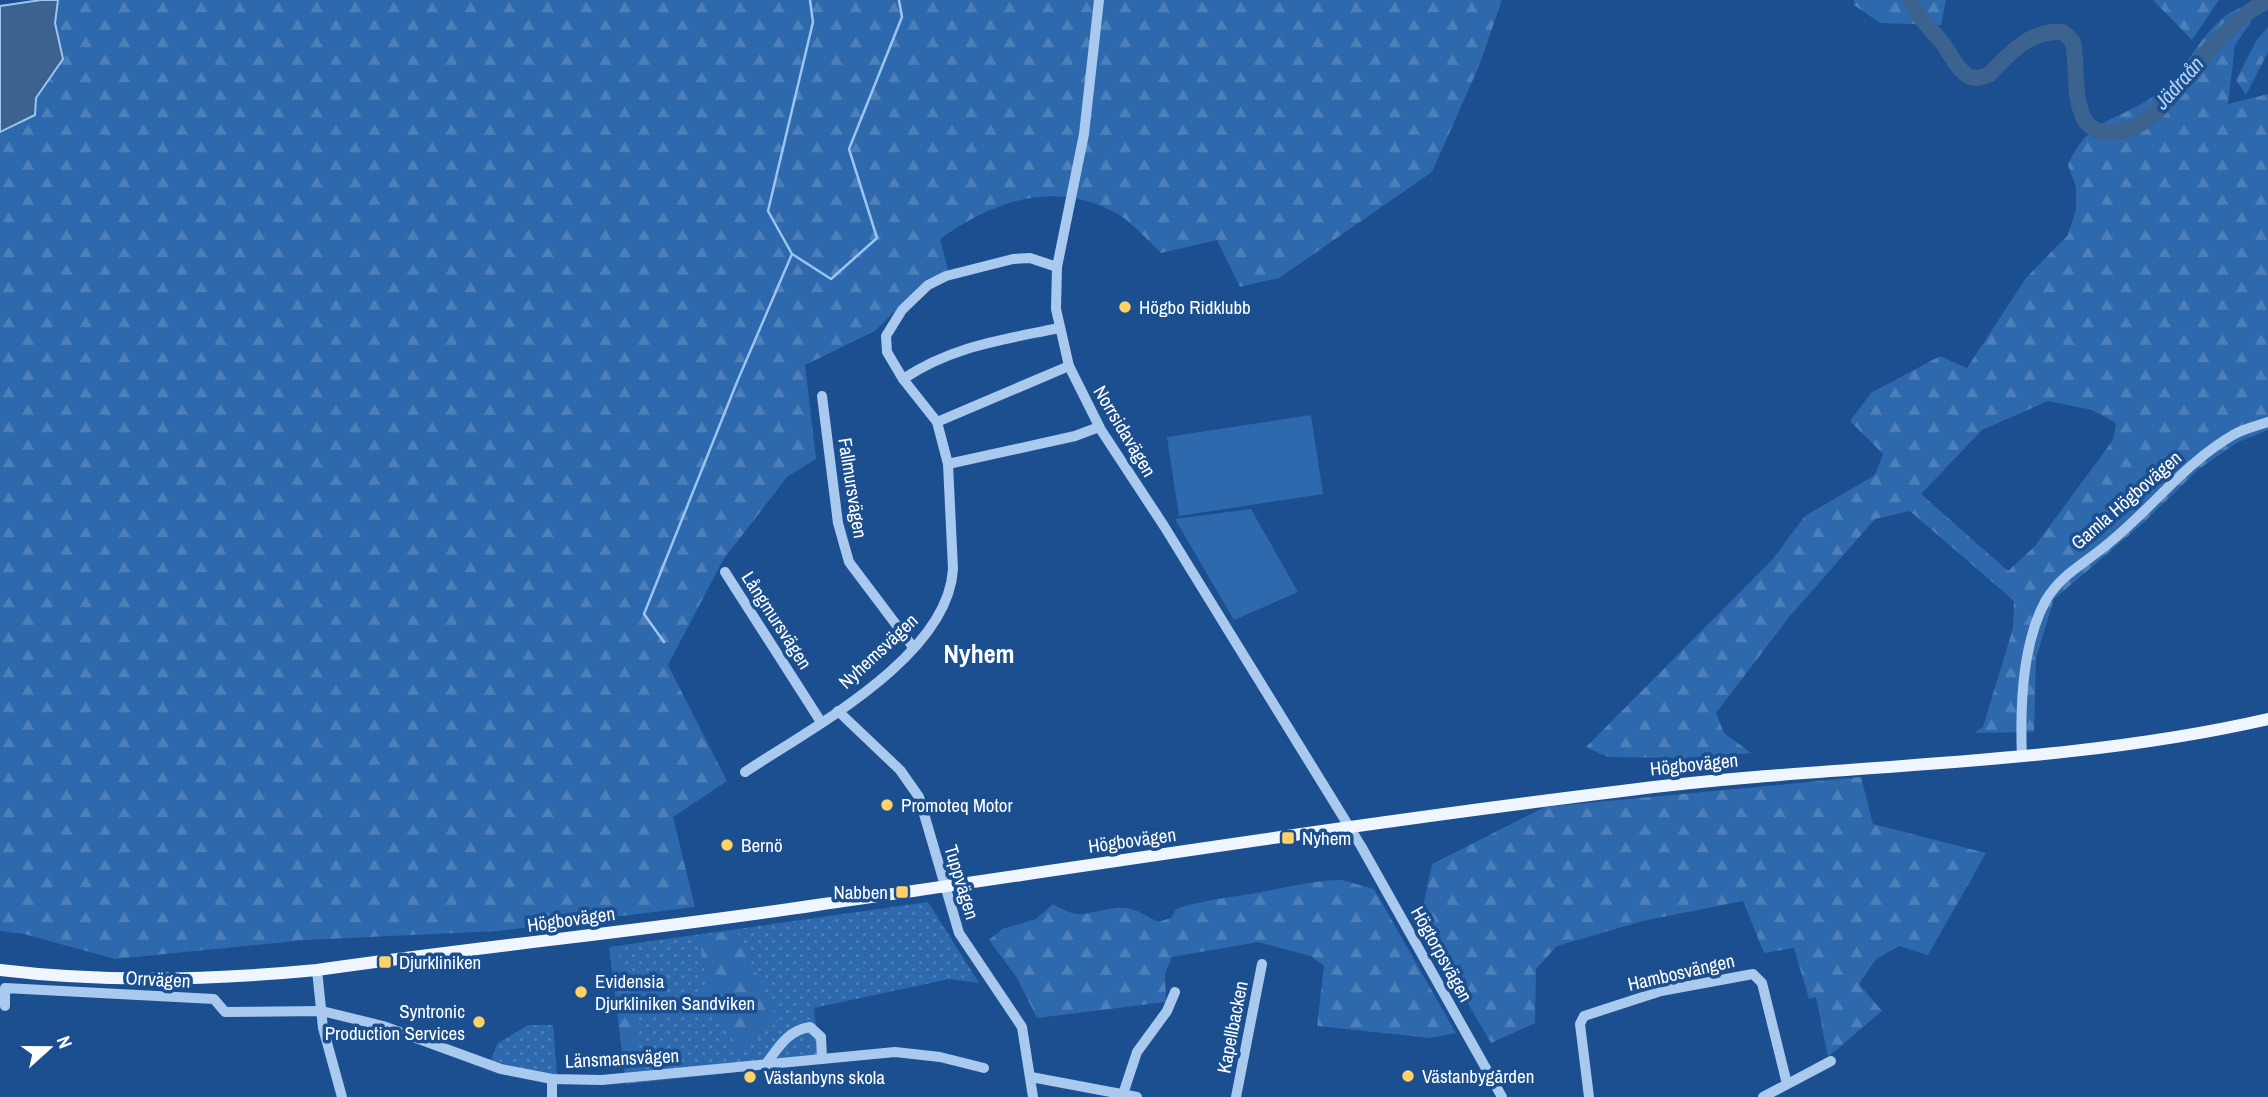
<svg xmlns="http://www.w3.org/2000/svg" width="2268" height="1097" font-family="'Archivo Narrow',sans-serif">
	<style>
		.grass { fill: url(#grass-dots) }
		.forest { fill: url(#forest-firs); fill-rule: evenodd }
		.pitch { fill: #2e69ad }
		.water { fill: #3c6290; stroke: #9cc4f0; stroke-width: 2 }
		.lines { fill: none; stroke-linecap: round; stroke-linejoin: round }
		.stream { stroke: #9cc4f0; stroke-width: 2.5 }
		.river { stroke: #3c6290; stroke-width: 16 }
		.minor { stroke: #a9c9ee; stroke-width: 10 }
		.major { stroke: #f0f6ff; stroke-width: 12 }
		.poi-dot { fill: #ffd166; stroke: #1b4f8f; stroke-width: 2.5 }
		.labels { text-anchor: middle; stroke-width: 7; stroke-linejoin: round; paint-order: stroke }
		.poi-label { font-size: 19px; fill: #fff; stroke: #1b4f8f; text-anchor: start }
		.street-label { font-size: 19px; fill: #fff; stroke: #1b4f8f }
		.water-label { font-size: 21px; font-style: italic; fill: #b5d3f5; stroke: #1b4f8f }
		.district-label { font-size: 26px; font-weight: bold; fill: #fff; stroke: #1b4f8f }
	</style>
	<defs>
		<pattern id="grass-dots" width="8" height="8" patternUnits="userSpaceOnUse" patternTransform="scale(1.75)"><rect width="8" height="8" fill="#2e69ad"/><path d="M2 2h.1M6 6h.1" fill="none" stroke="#4d80b9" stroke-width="1.8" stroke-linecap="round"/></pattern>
		<pattern id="forest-firs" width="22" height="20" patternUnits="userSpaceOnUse" patternTransform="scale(1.75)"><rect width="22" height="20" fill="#2e69ad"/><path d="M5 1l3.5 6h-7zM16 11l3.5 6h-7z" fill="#4d80b9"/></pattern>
	</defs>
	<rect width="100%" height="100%" fill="#1b4f8f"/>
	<g class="grass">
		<polygon points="928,902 979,983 949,979 814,1008 820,1063 626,1084 609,947"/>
		<polygon points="528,1025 553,1025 557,1076 491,1061 497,1044"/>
	</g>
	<g class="forest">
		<path d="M58 0H1502L1479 66 1432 172 1279 278 1240 287 1217 240 1161 253C1147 240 1132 222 1116 213 1054 179 993 201 940 239L948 270 927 279 875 331 805 365 816 459 788 476 723 560 668 665 727 781 673 817 695 907 497 931 306 940 115 959 24 934 0 931V132L35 115 36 98 63 59 55 23Z"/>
		<polygon points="1854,0 1946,0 1941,25 1880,23 1854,5"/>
		<polygon points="2153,0 2219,0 2192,40"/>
		<path d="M2250 5 2251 22 2235 45 2228 104 2268 94V430L2238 442 2199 469 2141 525 2054 599 2036 658 2034 732 1974 733 1983 727 2013 628 2014 601 1910 511 1875 519 1790 616 1716 713 1724 733 1751 753 1682 758 1608 757 1586 747 1772 560 1805 516 1875 475 1883 454 1850 421 1871 393 1940 356 1967 368 2026 278 2068 235 2076 209V187L2068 165C2090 115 2120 122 2158 93 2192 68 2206 14 2250 5ZM2048 401 2092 410 2116 423 2113 440 2035 546 2008 571 1921 494 1982 430Z"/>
		<polygon points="2268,27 2268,52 2246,95 2236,80 2256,41"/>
		<polygon points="1861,777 1873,824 1986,853 1928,955 1899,946 1876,959 1859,984 1882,1011 1828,1057 1816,997 1809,999 1794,948 1764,953 1743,901 1643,921 1557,946 1536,969 1535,1023 1491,1043 1420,921 1432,864 1545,807"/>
		<path d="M1342 880 1374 889 1456 1033 1430 1038 1317 1026 1324 966 1311 956 1258 942 1172 957 1165 974 1166 1002 1037 1018 1017 978 989 940 1002 929 1036 919 1053 904C1082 922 1087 911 1116 908 1132 906 1145 915 1158 922L1171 918 1176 909C1206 899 1236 897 1267 891 1293 886 1316 880 1342 880Z"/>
		<polygon points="737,931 778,1021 740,1053 708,999 699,936"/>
		<polygon points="619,946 643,1065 625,1070 609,947"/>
	</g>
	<g class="pitch">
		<polygon points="1311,415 1323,494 1179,516 1167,437"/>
		<polygon points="1251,509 1298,592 1234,620 1175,519"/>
	</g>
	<polygon class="water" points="41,0 58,0 55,23 63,59 36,98 35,115 0,132 0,6"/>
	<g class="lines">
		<g class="stream">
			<polyline points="792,254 831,279 877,238 849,149 902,17 899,0"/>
			<polyline points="664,642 644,614 737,382 792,254 768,211 813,22 810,0"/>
		</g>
		<path class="river" d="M1910 0C1918 17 1929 27 1941 41 1954 57 1962 89 1990 74 2012 51 2030 30 2063 32L2073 42C2078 68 2072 99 2086 122 2090 127 2098 132 2104 132 2153 138 2183 78 2210 48 2226 31 2246 10 2268 1"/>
		<g class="minor">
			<polyline points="1099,0 1084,134 1057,267 1056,309 1069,366 1101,430 1164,526 1361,846 1502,1097"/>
			<polyline points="903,379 887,352 886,336 902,310 928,285 946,276 1013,259 1030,258 1057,267"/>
			<polyline points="822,396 838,523 849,562 913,647"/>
			<polyline points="937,422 1069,366"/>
			<path d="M948 464 937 422 903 379C952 346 1002 340 1059 328"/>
			<polyline points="725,572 821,722"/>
			<polyline points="838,711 900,770 919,797 959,933 1022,1027 1033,1097"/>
			<path d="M2022 757C2020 710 2022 643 2046 600 2061 575 2082 565 2104 547 2149 512 2183 464 2233 435 2243 429 2257 426 2268 422"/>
			<path d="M745 772C811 728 948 657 953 569L948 464 1075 436 1099 427"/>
			<polyline points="317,970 323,1028 342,1097"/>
			<polyline points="5,1006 5,988 214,999 225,1012 322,1011 383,1026 501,1069 552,1079 602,1080 895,1052 940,1057 984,1068"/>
			<path d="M766 1064C778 1048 788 1030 810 1027L821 1037 822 1059"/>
			<polyline points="1031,1077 1137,1097"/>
			<polyline points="552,1079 552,1097"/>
			<polyline points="1123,1094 1137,1052 1167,1011 1175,992"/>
			<polyline points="1236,1097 1262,964"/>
			<polyline points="1589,1097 1580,1024 1584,1016 1661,991 1753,974 1762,983 1787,1084"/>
			<polyline points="1763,1097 1831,1061"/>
		</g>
		<path class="major" d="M0 970C105 983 212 980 317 970 484 946 651 930 817 905 1088 866 1359 823 1630 790 1842 763 2058 767 2268 719"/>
	</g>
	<g class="poi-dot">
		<circle cx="1125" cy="307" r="7"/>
		<circle cx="887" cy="805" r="7"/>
		<rect x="1281" y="831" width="14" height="14" rx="3.5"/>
		<circle cx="727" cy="845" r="7"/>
		<rect x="895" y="885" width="14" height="14" rx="3.5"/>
		<rect x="378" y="955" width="14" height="14" rx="3.5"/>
		<circle cx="581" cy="992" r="7"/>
		<circle cx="479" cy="1022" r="7"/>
		<circle cx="1408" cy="1076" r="7"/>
		<circle cx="750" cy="1077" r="7"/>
	</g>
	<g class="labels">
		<g class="poi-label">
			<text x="1139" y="314">Högbo Ridklubb</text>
			<text x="901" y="812">Promoteq Motor</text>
			<text x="1302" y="845">Nyhem</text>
			<text x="741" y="852">Bernö</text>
			<text x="888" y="899" text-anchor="end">Nabben</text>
			<text x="399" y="969">Djurkliniken</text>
			<text x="595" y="988">Evidensia<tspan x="595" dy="22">Djurkliniken Sandviken</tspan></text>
			<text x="465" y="1018" text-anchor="end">Syntronic<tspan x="465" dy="22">Production Services</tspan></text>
			<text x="1422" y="1083">Västanbygården</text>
			<text x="764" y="1084">Västanbyns skola</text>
		</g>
		<g class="street-label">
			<text transform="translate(1125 431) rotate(59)" y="7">Norrsidavägen</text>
			<text transform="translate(853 488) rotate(81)" y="7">Fallmursvägen</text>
			<text transform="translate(2126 500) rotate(-41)" y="7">Gamla Högbovägen</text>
			<text transform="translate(777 620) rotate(57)" y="7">Långmursvägen</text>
			<text transform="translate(878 651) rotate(-43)" y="7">Nyhemsvägen</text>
			<text transform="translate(1694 764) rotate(-6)" y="7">Högbovägen</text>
			<text transform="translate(1132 840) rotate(-8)" y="7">Högbovägen</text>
			<text transform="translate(962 882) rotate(73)" y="7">Tuppvägen</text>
			<text transform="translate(571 919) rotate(-8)" y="7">Högbovägen</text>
			<text transform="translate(1442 954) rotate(61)" y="7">Högtorpsvägen</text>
			<text transform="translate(1681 972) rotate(-13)" y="7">Hambosvängen</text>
			<text transform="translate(158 979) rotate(3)" y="7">Orrvägen</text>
			<text transform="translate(1232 1027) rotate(-79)" y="7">Kapellbacken</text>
			<text transform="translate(622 1058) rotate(-3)" y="7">Länsmansvägen</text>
		</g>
		<g class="water-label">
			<text transform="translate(2179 83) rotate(-48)" y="7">Jädraån</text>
		</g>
		<g class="district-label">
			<text x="979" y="663">Nyhem</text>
		</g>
	</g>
	<g transform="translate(49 1048) rotate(69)" stroke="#1b4f8f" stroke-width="5" paint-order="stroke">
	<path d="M0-5L12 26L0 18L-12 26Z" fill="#ffffff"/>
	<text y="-10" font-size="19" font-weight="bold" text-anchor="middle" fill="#ffffff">N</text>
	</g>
</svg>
